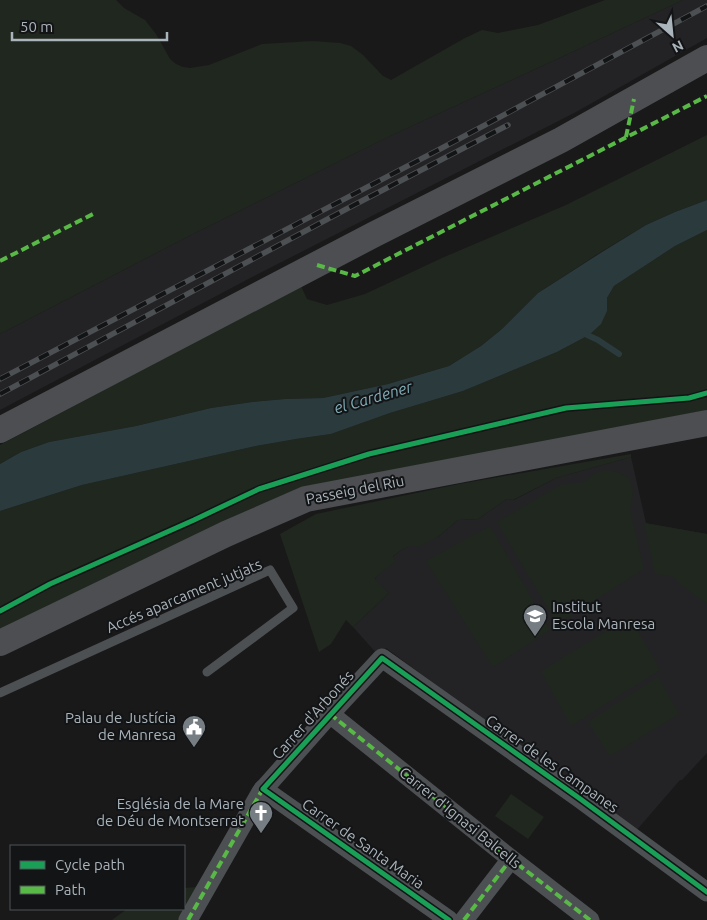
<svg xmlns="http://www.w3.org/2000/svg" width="707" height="920" font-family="Ubuntu,sans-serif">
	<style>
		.built { fill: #232326 }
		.green { fill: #20271f }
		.water { fill: #2b3a3d }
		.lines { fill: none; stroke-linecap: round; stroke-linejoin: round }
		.stream { stroke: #2b3a3d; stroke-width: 6 }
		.lane { stroke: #4d5053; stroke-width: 9 }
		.street { stroke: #4d5053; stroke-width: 19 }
		.secondary { stroke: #4c4e51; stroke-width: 26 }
		.rail-casing { stroke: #4d5052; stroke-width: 5.5 }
		.rail { stroke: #131416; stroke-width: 4; stroke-dasharray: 11; stroke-linecap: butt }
		.quiet { stroke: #58b947; stroke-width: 4; stroke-dasharray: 8 4; stroke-linecap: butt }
		.cycleway-casing { stroke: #131416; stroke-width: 8 }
		.cycleway { stroke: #1a9f57; stroke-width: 5 }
		.labels { text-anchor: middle; stroke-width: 4; stroke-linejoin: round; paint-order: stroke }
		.street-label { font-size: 15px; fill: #aab4bb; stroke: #131416 }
		.poi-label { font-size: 15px; fill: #aab4bb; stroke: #131416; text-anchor: end }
		.water-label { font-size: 16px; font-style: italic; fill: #80adb7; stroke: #131416 }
	</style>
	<rect width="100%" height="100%" fill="#19191a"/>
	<g class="built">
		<polygon points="683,0 707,0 707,38 576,112 258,274 0,410 0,334 193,234 390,136 553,61"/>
		<polygon points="631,457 646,523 707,534 707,753 682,780 680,780 635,832 386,648 378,655 353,627 389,593 375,580 376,577 395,560 393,556 406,547 438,537 458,520 478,519 507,499 514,500 556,478"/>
	</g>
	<g class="green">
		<polygon points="0,0 116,0 124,8 145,20 156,34 170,59 176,64 183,67 190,68 209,65 262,44 313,41 340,43 351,46 363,55 383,76 391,80 465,38 482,30 498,33 538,25 605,0 683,0 553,61 390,136 193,234 0,334"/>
		<polygon points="707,135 707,200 675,212 646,225 601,252 538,293 502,329 481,346 449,366 388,384 323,398 285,399 252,402 211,408 136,426 49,442 21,452 0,464 0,445 301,286 307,299 327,305 365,294 442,258 566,205"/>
		<polygon points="707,230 707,410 401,470 0,629 0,511 82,485 256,446 296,439 331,434 390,413 463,391 557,352 589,335 607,311 607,298 614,286 675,246"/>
		<path d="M631 454V457L556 478 513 500 507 499 478 519 458 520 438 537 418 547C408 543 401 551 393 556L396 561 376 577 375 579 389 593 353 627 346 620 331 644 319 652 280 534 316 514 459 484Z"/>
		<polygon points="606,470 620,473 629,478 633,492 630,510 644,569 557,624 497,522 561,485 585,482 594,474"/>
		<polygon points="644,523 707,534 707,604 681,585 674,577 655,574"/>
		<polygon points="490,526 550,630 493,667 426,561"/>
		<polygon points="630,617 660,670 571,726 541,671"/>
		<polygon points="658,677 679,714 610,756 588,722"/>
		<polygon points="511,794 544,817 528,839 495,816"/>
		<polygon points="197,887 179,920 112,920 127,909 184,909 184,888"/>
	</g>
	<polygon class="water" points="707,200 707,230 675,246 614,286 607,298 607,311 601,324 589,335 557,352 463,391 390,413 331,434 296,439 256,446 82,485 0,511 0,464 21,452 49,442 136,426 211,408 252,402 285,399 323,398 388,384 449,366 481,346 502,329 538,293 602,252 646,225 675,212"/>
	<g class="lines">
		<polyline class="stream" points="581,332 598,340 619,354"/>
		<polyline class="lane" points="0,693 270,570 293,608 207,672"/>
		<g class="street">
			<polyline points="330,714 511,859 590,920"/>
			<polyline points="263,789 449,920"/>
			<polyline points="188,920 261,792 330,714 382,658 579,798 707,892"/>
			<polyline points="464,920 511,859"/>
		</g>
		<g class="secondary">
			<polyline points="0,430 373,235 561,140 707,58"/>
			<polyline points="0,643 226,534 306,499 707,423"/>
		</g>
		<g class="rail-casing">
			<g id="rail">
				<polyline points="0,379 442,148 707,6"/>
				<polyline points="0,394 354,205 508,125"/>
			</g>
		</g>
		<use href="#rail" class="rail"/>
		<g class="quiet">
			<polyline points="626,137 634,99"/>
			<polyline points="0,261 93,214"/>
			<polyline points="317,265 355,276 707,96"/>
			<polyline points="330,714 511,859 590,920"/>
			<polyline points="188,920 261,792 266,786"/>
			<polyline points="464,920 511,859"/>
		</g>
		<g class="cycleway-casing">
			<g id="cycleway">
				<polyline points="0,611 50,584 194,520 259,489 369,454 566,408 689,398 707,393"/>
				<polyline points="449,920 263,789 382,658 579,798 707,892"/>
			</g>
		</g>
		<use href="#cycleway" class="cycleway"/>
	</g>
	<defs>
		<g id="school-pin" transform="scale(1.25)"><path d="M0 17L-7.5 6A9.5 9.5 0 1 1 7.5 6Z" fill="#777e83" stroke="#131416"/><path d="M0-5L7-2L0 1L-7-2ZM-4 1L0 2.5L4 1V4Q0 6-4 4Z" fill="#fff"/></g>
		<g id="civic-pin" transform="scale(1.25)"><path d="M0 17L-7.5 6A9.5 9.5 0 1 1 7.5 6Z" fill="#777e83" stroke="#131416"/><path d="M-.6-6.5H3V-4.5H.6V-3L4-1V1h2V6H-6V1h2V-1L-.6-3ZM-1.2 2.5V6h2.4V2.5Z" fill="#fff"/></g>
		<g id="church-pin" transform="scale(1.25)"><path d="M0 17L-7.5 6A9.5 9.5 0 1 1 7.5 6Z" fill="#777e83" stroke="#131416"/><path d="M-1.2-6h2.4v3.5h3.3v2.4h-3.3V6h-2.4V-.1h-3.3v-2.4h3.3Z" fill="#fff"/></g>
	</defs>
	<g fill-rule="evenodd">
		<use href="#school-pin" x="535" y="616"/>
		<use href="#civic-pin" x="194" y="727"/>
		<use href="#church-pin" x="261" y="813"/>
	</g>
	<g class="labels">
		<g class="street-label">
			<text transform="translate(355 490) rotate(-11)" y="5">Passeig del Riu</text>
			<text transform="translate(184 596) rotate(-23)" y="5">Accés aparcament jutjats</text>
			<text transform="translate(313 715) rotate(-48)" y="5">Carrer d'Arbonés</text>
			<text transform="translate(552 764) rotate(35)" y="5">Carrer de les Campanes</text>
			<text transform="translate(460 818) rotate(39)" y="5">Carrer d'Ignasi Balcells</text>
			<text transform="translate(363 844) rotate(35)" y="5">Carrer de Santa Maria</text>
		</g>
		<g class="poi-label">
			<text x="552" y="612" text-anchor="start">Institut<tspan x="552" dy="17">Escola Manresa</tspan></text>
			<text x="176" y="723">Palau de Justícia<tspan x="176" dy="17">de Manresa</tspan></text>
			<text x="244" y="809">Església de la Mare<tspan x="244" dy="17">de Déu de Montserrat</tspan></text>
		</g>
		<g class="water-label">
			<text transform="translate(373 397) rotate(-16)" y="6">el Cardener</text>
		</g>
	</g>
	<rect x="10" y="845" width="175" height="65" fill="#131416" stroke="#4f5458"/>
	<rect x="20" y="861" width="25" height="8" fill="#1a9f57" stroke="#4f5458"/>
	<text x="55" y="870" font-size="15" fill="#aab4bb">Cycle path</text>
	<rect x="20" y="886" width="25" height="8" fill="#58b947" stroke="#4f5458"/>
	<text x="55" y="895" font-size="15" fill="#aab4bb">Path</text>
	<g transform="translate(672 35) rotate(153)" stroke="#131416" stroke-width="4" paint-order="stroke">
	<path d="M0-4L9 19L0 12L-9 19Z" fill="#aab4bb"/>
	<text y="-8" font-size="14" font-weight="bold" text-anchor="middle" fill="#aab4bb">N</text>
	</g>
	<path d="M12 32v8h155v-8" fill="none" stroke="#aab4bb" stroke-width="2.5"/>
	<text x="20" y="32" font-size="15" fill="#aab4bb" stroke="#131416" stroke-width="4" paint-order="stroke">50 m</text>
</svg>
